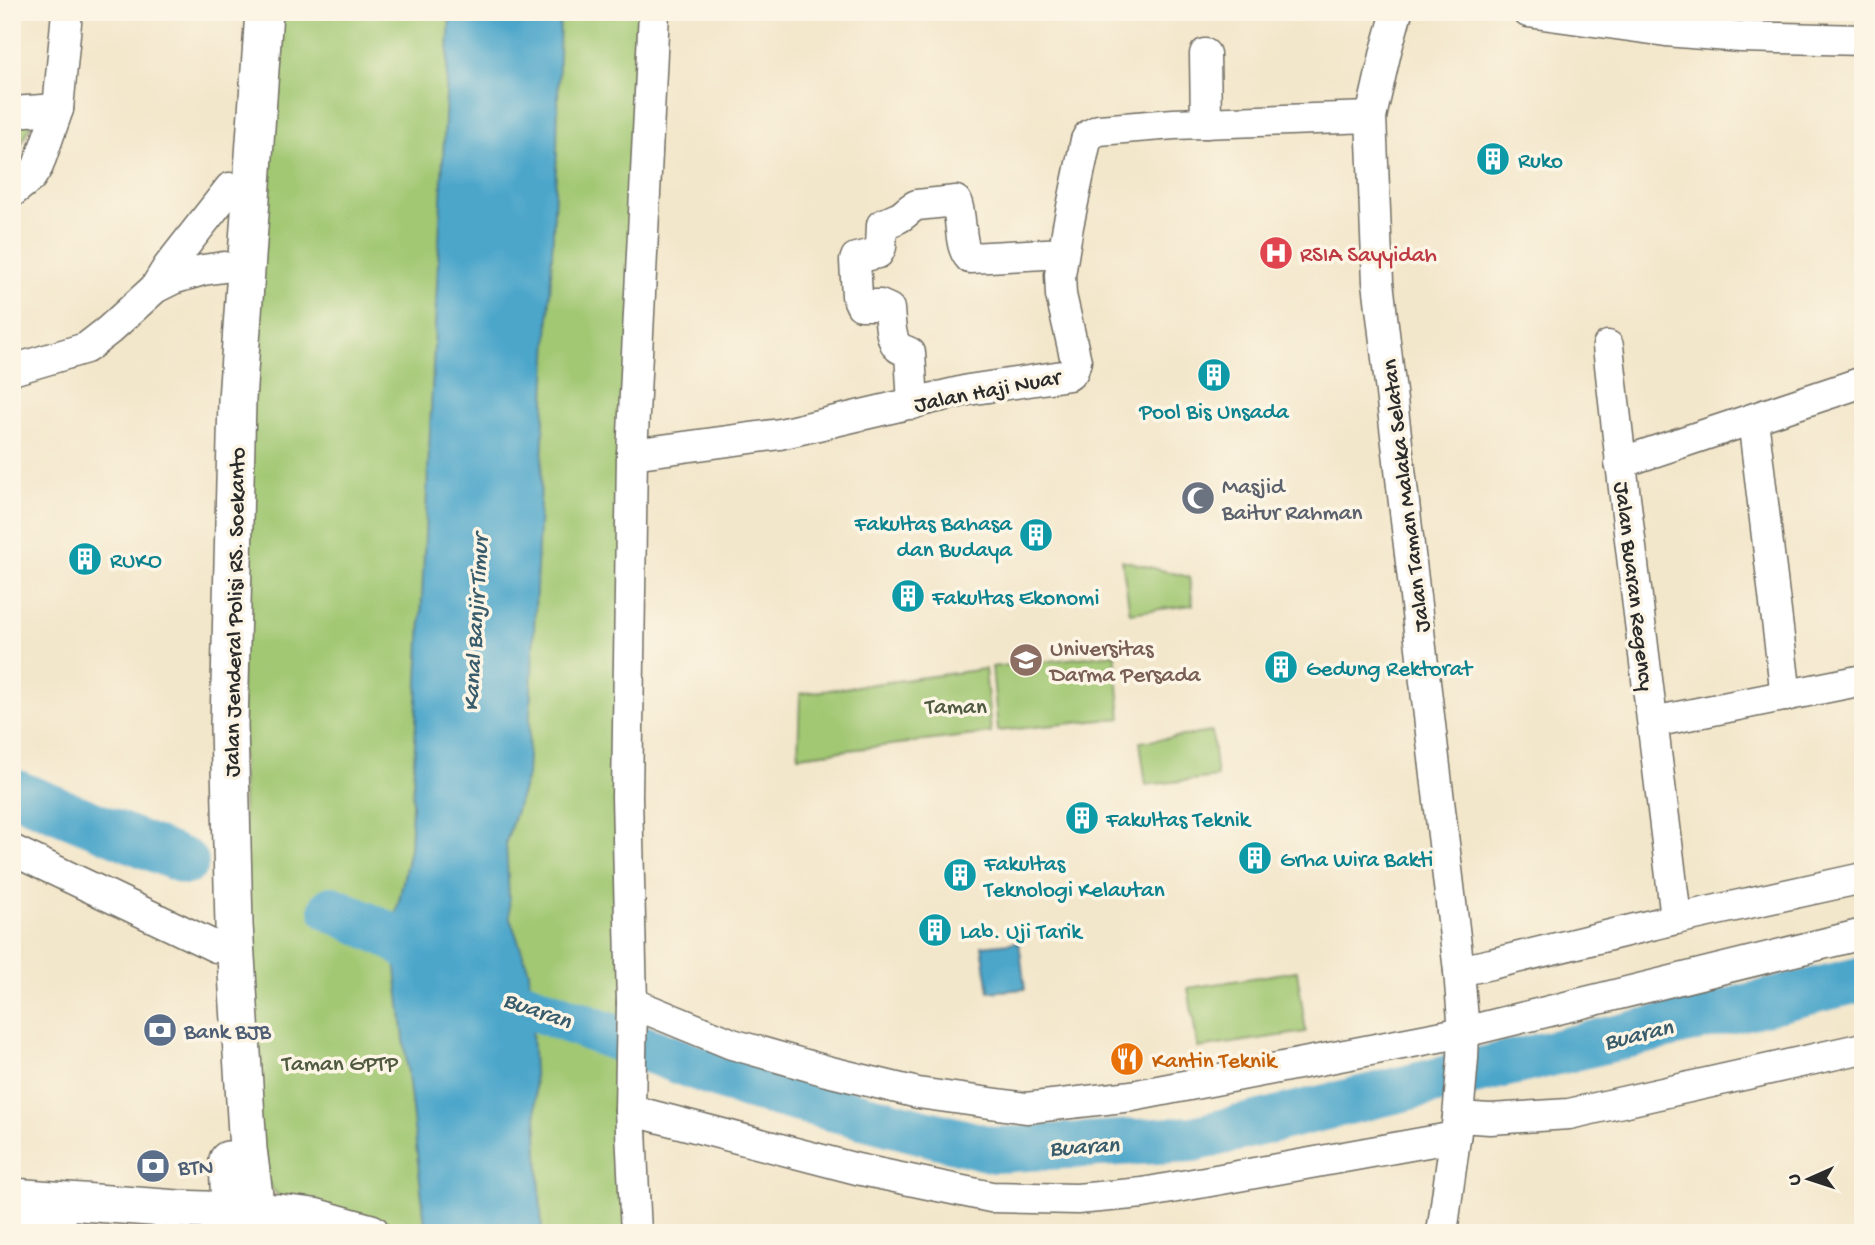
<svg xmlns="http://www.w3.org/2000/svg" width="1875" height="1245" font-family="'Gochi Hand',sans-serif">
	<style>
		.green { fill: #a2c873; stroke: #667a4f; stroke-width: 2 }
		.water { fill: #4ca6ca; stroke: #3c687a; stroke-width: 2 }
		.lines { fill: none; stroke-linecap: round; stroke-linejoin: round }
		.river { stroke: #4ca6ca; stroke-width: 46 }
		.minor-casing { stroke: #716d63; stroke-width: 33 }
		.major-casing { stroke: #716d63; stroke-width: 40 }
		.minor { stroke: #fff; stroke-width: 30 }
		.major { stroke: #fff; stroke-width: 37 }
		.labels { text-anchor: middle; stroke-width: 7; stroke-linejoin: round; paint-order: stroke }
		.culture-label { font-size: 23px; fill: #0d838f; stroke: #fcf5e5; text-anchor: start }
		.health-label { font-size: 23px; fill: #be3a42; stroke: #fcf5e5; text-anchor: start }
		.street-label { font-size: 23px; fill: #2b2b2b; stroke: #fcf5e5 }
		.worship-label { font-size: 23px; fill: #5b616d; stroke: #fcf5e5; text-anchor: start }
		.education-label { font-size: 23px; fill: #785e54; stroke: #fcf5e5; text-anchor: start }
		.park-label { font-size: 23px; fill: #4f5a41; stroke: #fcf5e5 }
		.service-label { font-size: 23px; fill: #4e5e75; stroke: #fcf5e5; text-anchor: start }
		.food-label { font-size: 23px; fill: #c56008; stroke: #fcf5e5; text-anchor: start }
		.water-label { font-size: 24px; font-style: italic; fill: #385c6b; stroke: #fcf5e5 }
	</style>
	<rect width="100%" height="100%" fill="#fcf5e5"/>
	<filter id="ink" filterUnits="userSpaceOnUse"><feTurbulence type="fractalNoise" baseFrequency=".0143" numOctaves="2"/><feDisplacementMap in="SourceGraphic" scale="14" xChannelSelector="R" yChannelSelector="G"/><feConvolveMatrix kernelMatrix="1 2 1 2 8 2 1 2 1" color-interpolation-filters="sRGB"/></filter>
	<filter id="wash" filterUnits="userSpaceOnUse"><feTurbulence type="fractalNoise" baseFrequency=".00686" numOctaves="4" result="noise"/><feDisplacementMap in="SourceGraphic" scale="28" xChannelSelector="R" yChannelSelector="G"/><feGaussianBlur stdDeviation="1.57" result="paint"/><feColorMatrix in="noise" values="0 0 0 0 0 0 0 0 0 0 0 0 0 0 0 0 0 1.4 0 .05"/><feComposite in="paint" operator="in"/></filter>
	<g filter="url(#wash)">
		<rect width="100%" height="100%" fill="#f3e7cb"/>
		<g class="green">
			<polygon points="264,12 654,12 632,454 636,1233 371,1233 297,1216 273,1190 248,1149 237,400"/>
			<polygon points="34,120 12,160 12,122"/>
			<polygon points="1122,560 1189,577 1193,605 1130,613"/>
			<polygon points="1115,654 1121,718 998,731 992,667"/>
			<polygon points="985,669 991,733 798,756 800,694"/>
			<polygon points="1212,732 1217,777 1146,785 1140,742"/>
			<polygon points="1297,971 1306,1032 1198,1048 1188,988"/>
		</g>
		<g class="water">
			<polygon points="450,12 560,12 557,150 527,776 506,842 510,918 529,971 542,1233 426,1233 392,934 410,848"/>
			<polygon points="1019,942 1025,989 989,992 982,946"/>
		</g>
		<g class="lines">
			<g class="river">
				<polyline points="12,791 186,862"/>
				<polyline points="332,909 391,936 456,979 746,1086 994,1150 1193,1139 1863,979"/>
			</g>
		</g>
	</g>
	<g filter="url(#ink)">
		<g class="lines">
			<g class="minor-casing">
				<g id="minor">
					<polyline points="1397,12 1386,51 1371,117 1378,282 1459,971 1464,1032 1463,1058 1458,1117 1442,1233"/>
					<polyline points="1528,12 1666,31 1741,37 1863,40"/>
					<polyline points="1205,54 1206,123"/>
					<polyline points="12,112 58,109"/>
					<polyline points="12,192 31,177 38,166 58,109 67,12"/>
					<polyline points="155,288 168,267 230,188"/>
					<path d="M1608 346C1628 537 1654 728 1676 919"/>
					<polyline points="12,370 86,348 109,330 155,288 173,279 203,270 224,267"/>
					<path d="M913 404 910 353C909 352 900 349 899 348 890 340 890 320 889 309L880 305H861L857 296 855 261 856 258 878 253 881 247 882 225C888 222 892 221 898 218 905 215 909 208 917 205L956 201C963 218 958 246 970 258L1063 253"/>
					<polyline points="1753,419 1786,696"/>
					<polyline points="632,454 780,434 968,390 1069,375 1073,371 1076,361 1061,295 1060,275 1068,226 1086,140 1089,135 1099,130 1174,124 1371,117"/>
					<polyline points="1620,463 1863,382"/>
					<polyline points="1653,722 1863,680"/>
					<polyline points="12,850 216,947"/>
					<polyline points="1459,971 1491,964 1676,919 1863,878"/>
					<polyline points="632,1003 732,1044 827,1071 918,1093 1026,1108 1132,1096 1464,1032 1863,934"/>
					<polyline points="630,1110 857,1169 991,1197 1077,1199 1143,1193 1455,1137"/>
					<polyline points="1458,1117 1490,1119 1569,1114 1863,1048"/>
					<polyline points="636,1233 630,1110 632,1003 627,797 632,454 654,12"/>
				</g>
			</g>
			<g class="major-casing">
				<g id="major">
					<polyline points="228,1160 231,1233"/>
					<polyline points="12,1197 178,1209 280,1213 314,1217 371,1233"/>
					<polyline points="12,1227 61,1233"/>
					<polyline points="256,1233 256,1211 248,1149 234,925 229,726 237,400 264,12"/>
				</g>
			</g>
			<use href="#minor" class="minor"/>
			<use href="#major" class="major"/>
		</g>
	</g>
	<defs>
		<g id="building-disc" transform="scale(1.75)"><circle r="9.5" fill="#0f9aa8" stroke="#fcf5e5"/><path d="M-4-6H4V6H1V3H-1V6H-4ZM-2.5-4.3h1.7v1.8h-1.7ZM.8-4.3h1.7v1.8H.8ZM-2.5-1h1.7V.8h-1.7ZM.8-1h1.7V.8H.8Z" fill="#fff"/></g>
		<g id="hospital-disc" transform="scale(1.75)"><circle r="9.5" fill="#e0444e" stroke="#fcf5e5"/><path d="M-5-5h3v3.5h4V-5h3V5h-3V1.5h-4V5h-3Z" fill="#fff"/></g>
		<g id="mosque-disc" transform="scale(1.75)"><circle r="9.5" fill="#6b7280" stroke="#fcf5e5"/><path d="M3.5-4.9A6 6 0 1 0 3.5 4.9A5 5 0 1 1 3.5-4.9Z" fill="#fff"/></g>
		<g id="university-disc" transform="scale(1.75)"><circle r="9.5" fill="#8d6e63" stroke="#fcf5e5"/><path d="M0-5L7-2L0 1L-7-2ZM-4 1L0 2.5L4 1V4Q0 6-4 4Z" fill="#fff"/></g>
		<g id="bank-disc" transform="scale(1.75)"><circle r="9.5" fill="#5c6f8a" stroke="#fcf5e5"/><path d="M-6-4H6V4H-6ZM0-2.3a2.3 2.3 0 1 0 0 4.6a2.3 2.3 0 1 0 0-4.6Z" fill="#fff"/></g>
		<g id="restaurant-disc" transform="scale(1.75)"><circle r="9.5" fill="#e8710a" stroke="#fcf5e5"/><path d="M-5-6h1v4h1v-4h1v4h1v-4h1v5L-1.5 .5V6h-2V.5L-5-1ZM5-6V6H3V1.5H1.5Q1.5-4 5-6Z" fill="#fff"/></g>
	</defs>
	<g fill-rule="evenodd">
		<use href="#building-disc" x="1493" y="159"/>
		<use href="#hospital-disc" x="1276" y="253"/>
		<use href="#building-disc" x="1214" y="375"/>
		<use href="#mosque-disc" x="1198" y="498"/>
		<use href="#building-disc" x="1036" y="535"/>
		<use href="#building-disc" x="85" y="559"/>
		<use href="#building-disc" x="908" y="596"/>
		<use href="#university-disc" x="1026" y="660"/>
		<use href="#building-disc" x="1281" y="667"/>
		<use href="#building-disc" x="1082" y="818"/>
		<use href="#building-disc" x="1255" y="858"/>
		<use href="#building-disc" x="960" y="875"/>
		<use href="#building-disc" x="935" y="930"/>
		<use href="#bank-disc" x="160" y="1030"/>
		<use href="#restaurant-disc" x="1127" y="1059"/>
		<use href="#bank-disc" x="153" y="1166"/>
	</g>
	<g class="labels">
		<g class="culture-label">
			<text x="1518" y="167">Ruko</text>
			<text x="1214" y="418" text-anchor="middle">Pool Bis Unsada</text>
			<text x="1012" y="530" text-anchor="end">Fakultas Bahasa<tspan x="1012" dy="26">dan Budaya</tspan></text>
			<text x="110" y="567">RUKO</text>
			<text x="932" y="604">Fakultas Ekonomi</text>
			<text x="1306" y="675">Gedung Rektorat</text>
			<text x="1106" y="826">Fakultas Teknik</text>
			<text x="1280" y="866">Grha Wira Bakti</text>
			<text x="984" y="870">Fakultas<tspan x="984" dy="26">Teknologi Kelautan</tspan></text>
			<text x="960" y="938">Lab. Uji Tarik</text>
		</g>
		<g class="health-label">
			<text x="1300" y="261">RSIA Sayyidah</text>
		</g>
		<g class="street-label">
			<text transform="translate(987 389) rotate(-11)" y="8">Jalan Haji Nuar</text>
			<text transform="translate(1404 496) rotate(-97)" y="8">Jalan Taman Malaka Selatan</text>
			<text transform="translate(1636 586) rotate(83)" y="8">Jalan Buaran Regency</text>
			<text transform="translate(233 612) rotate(-89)" y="8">Jalan Jenderal Polisi RS. Soekanto</text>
		</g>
		<g class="worship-label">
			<text x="1222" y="493">Masjid<tspan x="1222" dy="26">Baitur Rahman</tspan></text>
		</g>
		<g class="education-label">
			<text x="1050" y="655">Universitas<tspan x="1050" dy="26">Darma Persada</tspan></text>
		</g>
		<g class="park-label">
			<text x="956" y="713">Taman</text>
			<text x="340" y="1070">Taman GPTP</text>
		</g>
		<g class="service-label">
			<text x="184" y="1038">Bank BJB</text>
			<text x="178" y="1174">BTN</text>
		</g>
		<g class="food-label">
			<text x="1152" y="1067">Kantin Teknik</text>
		</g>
		<g class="water-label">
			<text transform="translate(474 623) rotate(-87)" y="8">Kanal Banjir Timur</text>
			<text transform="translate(538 1009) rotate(20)" y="8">Buaran</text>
			<text transform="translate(1638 1033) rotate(-13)" y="8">Buaran</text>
			<text transform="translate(1084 1145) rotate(-3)" y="8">Buaran</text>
		</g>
	</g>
	<rect width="1875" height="1245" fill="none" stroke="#fcf5e5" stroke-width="42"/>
	<g transform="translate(1809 1179) rotate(267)" stroke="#fcf5e5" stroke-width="5" paint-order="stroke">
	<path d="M0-5L12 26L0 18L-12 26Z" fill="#2b2b2b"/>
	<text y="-10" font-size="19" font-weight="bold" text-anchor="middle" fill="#2b2b2b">U</text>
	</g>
</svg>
